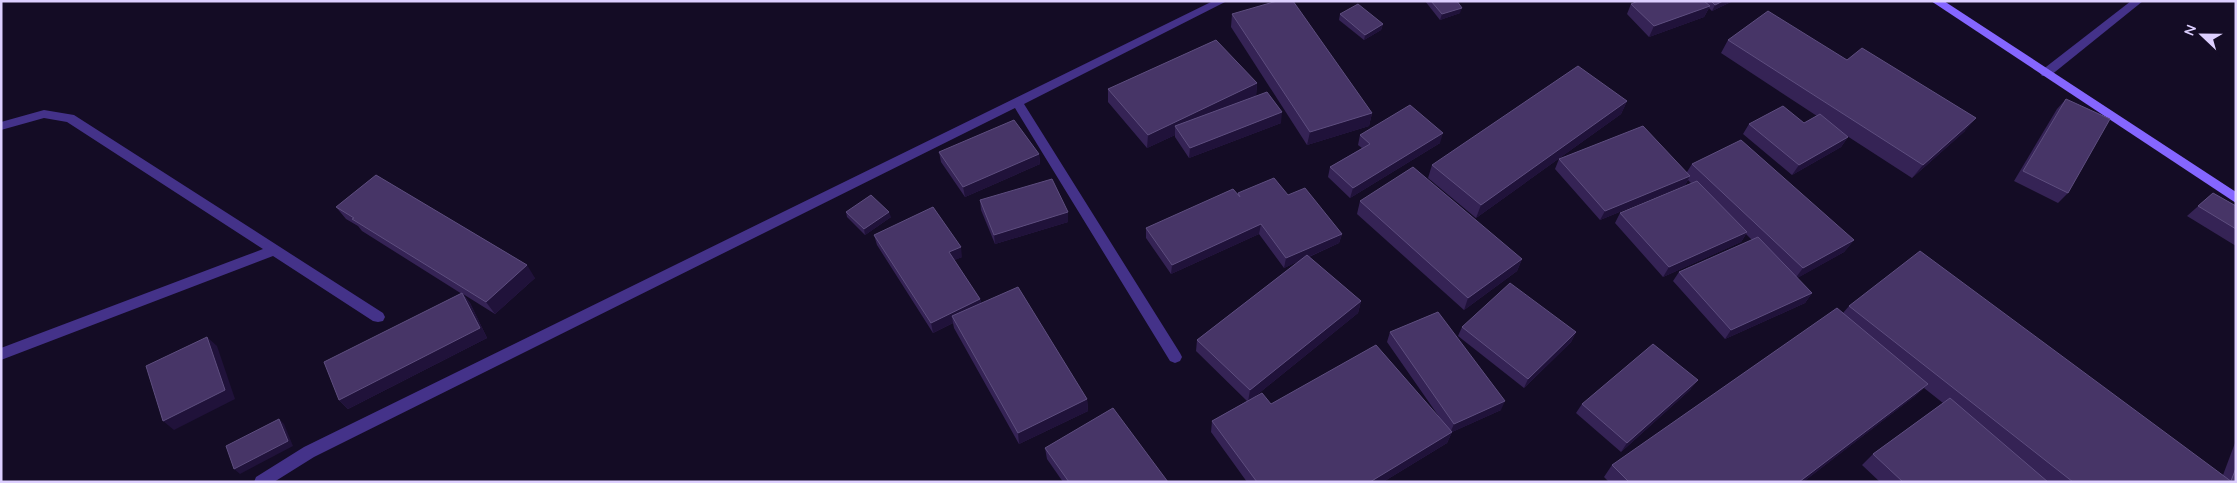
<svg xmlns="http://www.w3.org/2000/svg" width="2237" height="483" font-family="Quicksand,sans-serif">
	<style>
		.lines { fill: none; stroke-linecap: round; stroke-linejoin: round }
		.street { fill: #443289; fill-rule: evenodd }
		.secondary { fill: #8566ff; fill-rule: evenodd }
		.wall { fill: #352355 }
		.shaded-wall { fill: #20123a }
		.building { fill: #473567; stroke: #5e4e7f }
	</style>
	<rect width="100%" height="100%" fill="#140c25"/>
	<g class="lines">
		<g class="street">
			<polygon points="1213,1 1227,1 1024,104 1180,353 1182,357 1180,361 1175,363 1170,361 1015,108 314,457 274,482 254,482 256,477 304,447"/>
			<polygon points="2131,1 2143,1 2050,76 2042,76 2040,73 2042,70"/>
			<polygon points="44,110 74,115 383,313 385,317 383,321 378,322 373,321 273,256 1,360 1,348 263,249 67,122 44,118 1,130 1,122"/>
		</g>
		<polygon class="secondary" points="1931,1 1944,1 2236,192 2236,203"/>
	</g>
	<g class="wall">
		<polygon points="1425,1 1457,1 1460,13 1440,20"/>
		<polygon points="1638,1 1733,1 1712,11 1709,8 1704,17 1649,37 1627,14 1631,4"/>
		<polygon points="1232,14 1372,113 1369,126 1307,145 1231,27"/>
		<polygon points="1340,14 1383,24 1381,30 1364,40 1339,20"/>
		<polygon points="1728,40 1847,60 1965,131 1912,178 1844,134 1848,137 1841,147 1792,175 1743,134 1749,124 1804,123 1817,116 1721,53"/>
		<polygon points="1257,83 1256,96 1281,123 1189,158 1175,137 1175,135 1147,148 1108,102 1108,89"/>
		<polygon points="2066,99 2068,193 2058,203 2014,181 2057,109"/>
		<polygon points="1627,101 1621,114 1476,218 1428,178 1432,165"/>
		<polygon points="1360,135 1440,143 1350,198 1328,177 1330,167 1362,148 1358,145"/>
		<polygon points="939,152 1039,154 1040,164 965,197 941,162"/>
		<polygon points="1559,159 1687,172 1692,164 1854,240 1844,252 1797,278 1812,293 1805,303 1725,339 1673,281 1679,272 1752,240 1746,234 1741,242 1663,277 1615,223 1620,213 1691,183 1688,180 1685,185 1600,220 1555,169"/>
		<polygon points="1238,193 1288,195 1342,234 1339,243 1309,257 1361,301 1358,313 1253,398 1271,404 1442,421 1387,342 1390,332 1501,410 1452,432 1447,443 1383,482 1247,482 1211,432 1212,421 1247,401 1196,351 1197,340 1301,260 1284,268 1259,234 1171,274 1146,238 1146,228 1237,195"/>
		<polygon points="2213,193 2236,206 2236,246 2187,216"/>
		<polygon points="980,200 1068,222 995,244 981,210"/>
		<polygon points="1360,201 1522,259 1517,271 1464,310 1357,214"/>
		<polygon points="336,207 535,278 495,314 463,294 470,303 487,338 348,409 339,400 462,294 362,231 358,226 346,219"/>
		<polygon points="846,212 891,217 865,235 847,217"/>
		<polygon points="874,235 962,257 954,260 980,299 981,303 1087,399 1088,411 1019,444 954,328 953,323 933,333 877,245"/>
		<polygon points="1849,306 2223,475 2235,443 2236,443 2236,482 1880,482 1862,465 1873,454 1943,403 1924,388 1915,396 1803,482 1609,482 1604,477 1612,465 1843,313"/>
		<polygon points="1462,327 1576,332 1571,342 1524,388 1458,336"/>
		<polygon points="1691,389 1621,452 1576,413 1582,404"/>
		<polygon points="1045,448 1168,482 1063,482 1047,459"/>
	</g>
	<g class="shaded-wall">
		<polygon points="1723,1 1733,1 1712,11 1715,5"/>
		<polygon points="1710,6 1704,17 1649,37 1654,26"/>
		<polygon points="1462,8 1460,13 1440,20 1442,14"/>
		<polygon points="1383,24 1381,30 1364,40 1365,35"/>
		<polygon points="1257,83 1256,96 1175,126 1175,135 1147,148 1148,135"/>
		<polygon points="1627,101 1621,114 1476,218 1481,205"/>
		<polygon points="1282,112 1281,123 1189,158 1190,148"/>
		<polygon points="1372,113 1369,126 1307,145 1310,132"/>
		<polygon points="1976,118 1965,131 1912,178 1923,165"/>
		<polygon points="1443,133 1440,143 1350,198 1353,188"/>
		<polygon points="1848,137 1841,147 1792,175 1799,165"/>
		<polygon points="1039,154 1040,164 965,197 963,187"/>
		<polygon points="1690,176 1685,185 1600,220 1605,211"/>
		<polygon points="889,212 891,217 865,235 864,229"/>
		<polygon points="1068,212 1068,222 995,244 994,235"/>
		<polygon points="1261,224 1259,234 1171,274 1172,265"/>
		<polygon points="1747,232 1741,242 1663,277 1669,267"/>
		<polygon points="1342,234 1339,243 1284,268 1286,258"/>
		<polygon points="1854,240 1844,252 1794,280 1803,268"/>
		<polygon points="961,247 962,257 951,262 949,252"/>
		<polygon points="1522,259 1517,271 1464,310 1468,298"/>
		<polygon points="527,265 535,278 495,314 486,302"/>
		<polygon points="462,293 470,303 487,338 348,409 339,400"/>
		<polygon points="1812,293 1805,303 1725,339 1731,330"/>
		<polygon points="980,299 982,308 952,316 953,323 933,333 931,323"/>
		<polygon points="1361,301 1358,313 1248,402 1250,390"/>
		<polygon points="1576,332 1571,342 1524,388 1528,379"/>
		<polygon points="207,337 217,346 235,399 174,430 163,421"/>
		<polygon points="1698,380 1691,389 1621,452 1627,443"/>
		<polygon points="1928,384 1915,396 1803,482 1799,482"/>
		<polygon points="1087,399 1088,411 1019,444 1018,433"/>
		<polygon points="1505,401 1501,410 1450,433 1454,424"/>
		<polygon points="279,419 284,424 293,446 240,474 234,469"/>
		<polygon points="1452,432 1447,443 1383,482 1370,482"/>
	</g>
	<g class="building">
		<polygon points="1277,1 1293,1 1372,113 1310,132 1232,14"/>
		<polygon points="1431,1 1457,1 1462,8 1442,14"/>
		<polygon points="1638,1 1704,1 1710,6 1654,26 1631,4"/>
		<polygon points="1711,1 1723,1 1715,5"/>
		<polygon points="1358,4 1383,24 1365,35 1340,14"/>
		<polygon points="1768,11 1847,60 1862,48 1976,118 1923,165 1728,40"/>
		<polygon points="1216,40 1257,83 1148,135 1108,89"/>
		<polygon points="1578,66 1627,101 1481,205 1432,165"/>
		<polygon points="1267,92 1282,112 1190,148 1175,126"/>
		<polygon points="2066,99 2110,119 2068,193 2023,171"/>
		<polygon points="1410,105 1443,133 1353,188 1330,167 1370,144 1360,135"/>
		<polygon points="1783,106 1804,123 1820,114 1848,137 1799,165 1749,124"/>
		<polygon points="1014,120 1039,154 963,187 939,152"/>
		<polygon points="1643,126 1690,176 1605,211 1559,159"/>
		<polygon points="1741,140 1854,240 1803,268 1692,164"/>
		<polygon points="1413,167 1522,259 1468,298 1360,201"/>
		<polygon points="376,175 527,265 486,302 352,219 354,218 336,207"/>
		<polygon points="1274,178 1288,195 1305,188 1342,234 1286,258 1261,224 1172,265 1146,228 1233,189 1240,197 1238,193"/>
		<polygon points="1052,179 1068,212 994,235 980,200"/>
		<polygon points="1697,181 1747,232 1669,267 1620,213"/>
		<polygon points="2213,193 2236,206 2236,229 2198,206"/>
		<polygon points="871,195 889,212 864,229 846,212"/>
		<polygon points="933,207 961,247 949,252 980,299 931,323 874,235"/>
		<polygon points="1758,237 1812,293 1731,330 1679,272"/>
		<polygon points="1920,251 2232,482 2073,482 1849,306"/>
		<polygon points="1307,255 1361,301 1250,390 1197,340"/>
		<polygon points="1510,283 1576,332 1528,379 1462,327"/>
		<polygon points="1018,287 1087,399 1018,433 952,316"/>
		<polygon points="462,293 480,328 339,400 324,362"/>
		<polygon points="1837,308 1928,384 1799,482 1629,482 1612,465"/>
		<polygon points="1438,312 1505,401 1454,424 1390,332"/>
		<polygon points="207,337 225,390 163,421 146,366"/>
		<polygon points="1653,344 1698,380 1627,443 1582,404"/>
		<polygon points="1376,345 1452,432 1370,482 1257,482 1212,421 1262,393 1271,404"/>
		<polygon points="1950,398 2048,482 1903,482 1873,454"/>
		<polygon points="1113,408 1168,482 1069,482 1045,448"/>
		<polygon points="279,419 288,441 234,469 226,446"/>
		<polygon points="2236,468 2236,482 2232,482 2231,481"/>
	</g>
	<rect width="2237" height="483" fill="none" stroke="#ddcfff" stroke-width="5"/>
	<g transform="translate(2202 35) rotate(292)" stroke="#140c25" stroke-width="4" paint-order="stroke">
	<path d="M0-4L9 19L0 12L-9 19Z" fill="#ddcfff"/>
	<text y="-8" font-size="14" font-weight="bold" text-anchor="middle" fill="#ddcfff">N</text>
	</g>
</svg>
